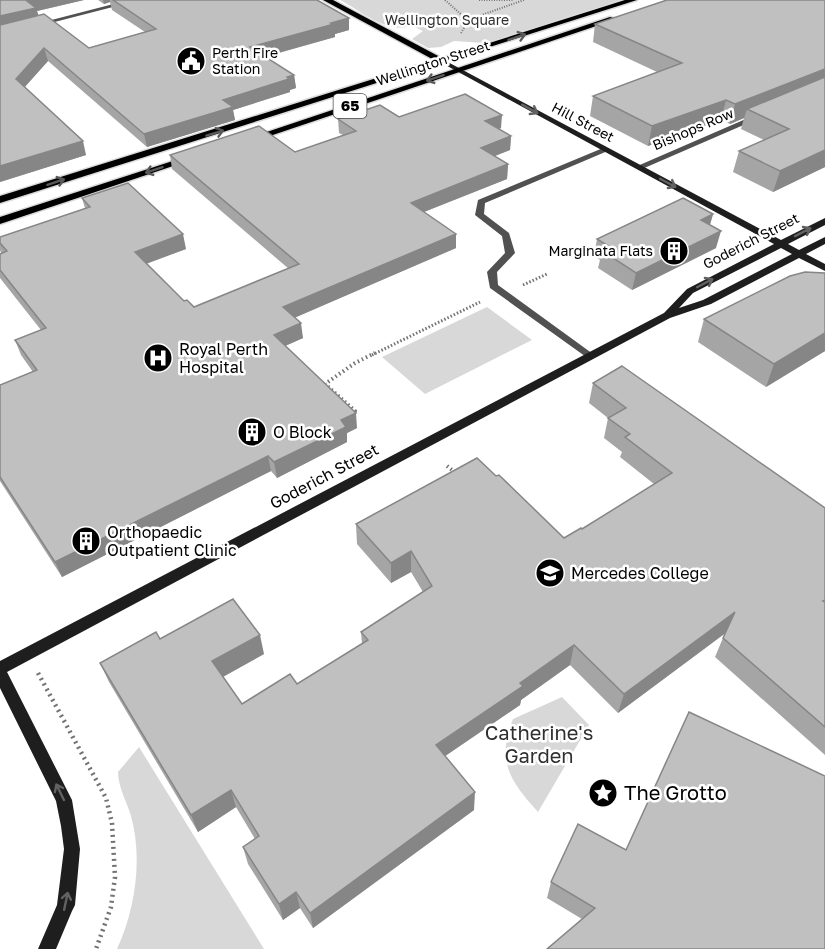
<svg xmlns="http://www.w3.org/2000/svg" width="825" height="949" font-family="'Golos Text',sans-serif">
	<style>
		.green { fill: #d8d8d8 }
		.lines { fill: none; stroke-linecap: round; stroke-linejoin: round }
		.primary-casing { stroke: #dbdbdb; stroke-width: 3 }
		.path-far3 { stroke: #737373; stroke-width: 2; stroke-dasharray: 1 1.5; stroke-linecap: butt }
		.path-far2 { stroke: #737373; stroke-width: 3; stroke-dasharray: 1.5 2; stroke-linecap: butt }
		.path-far1 { stroke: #737373; stroke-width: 4; stroke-dasharray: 1.5 3; stroke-linecap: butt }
		.path { stroke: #737373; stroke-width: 4.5; stroke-dasharray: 2 4; stroke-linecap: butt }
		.lane { fill: #515151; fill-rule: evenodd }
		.street { fill: #515151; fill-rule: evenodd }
		.secondary { fill: #1e1e1e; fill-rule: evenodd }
		.primary { fill: #000; fill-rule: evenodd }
		.wall { fill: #a5a5a5 }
		.shaded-wall { fill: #868686 }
		.building { fill: #c0c0c0; stroke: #868686; stroke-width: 1.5 }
		.oneway { stroke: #595959 }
		.oneway2 { stroke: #626262 }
		.labels { text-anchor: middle; stroke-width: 5; stroke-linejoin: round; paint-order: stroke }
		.far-park-label { font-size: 14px; fill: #2f2f2f; stroke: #fff }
		.far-poi-label { font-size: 14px; fill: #000; stroke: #fff; text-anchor: start }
		.far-street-label { font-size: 14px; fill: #000; stroke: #fff }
		.shield { fill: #fff; stroke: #4c4c4c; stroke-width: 1.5 }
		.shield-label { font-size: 15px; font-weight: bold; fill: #000 }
		.poi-label { font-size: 16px; fill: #000; stroke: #fff; text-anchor: start }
		.street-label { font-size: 16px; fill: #000; stroke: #fff }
		.near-park-label { font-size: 20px; fill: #2f2f2f; stroke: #fff }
		.near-poi-label { font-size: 20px; fill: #000; stroke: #fff; text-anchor: start }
	</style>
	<rect width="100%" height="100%" fill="#fff"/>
	<g class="green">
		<path d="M340 0H620L602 9 484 43 454 41 441 47 428 48 412 39 423 31 412 26C387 34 361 11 340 0Z"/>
		<polygon points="487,307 532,340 425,394 382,357"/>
		<path d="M562 697 589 725 538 812C510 781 496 761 513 719Z"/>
		<path d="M139 747 264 949H117C135 910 143 859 131 816 127 802 118 787 118 772Z"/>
	</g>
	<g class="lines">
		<g class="primary-casing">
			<g id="primary">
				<polygon points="323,0 333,0 442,58 625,0 637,0 0,203 0,196 434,60"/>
				<polygon points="610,17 617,19 255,141 246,139"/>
				<polygon points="185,157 194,159 0,224 0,217"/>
			</g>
		</g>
		<g class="path-far3">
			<polyline points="445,0 464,17 473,18 524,0"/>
			<polyline points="479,0 514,0"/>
			<polyline points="461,33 470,18"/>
		</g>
		<g class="path-far2">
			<polyline points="576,259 591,252"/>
			<polyline points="523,285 547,274"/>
			<polyline points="372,355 480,302"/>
		</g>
		<g class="path-far1">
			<polyline points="353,416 355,411 325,384 355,363 375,353"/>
			<polyline points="447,466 456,473"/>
		</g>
		<polyline class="path" points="38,673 106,798 112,823 115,877 111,907 96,949"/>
		<g class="lane">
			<polygon points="755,115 762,117 642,169 635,167"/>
			<polygon points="603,148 610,150 485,203 484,214 509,233 515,253 497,272 498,285 593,354 594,356 589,359 490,288 487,272 505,253 502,236 475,215 478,200"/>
		</g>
		<polygon class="street" points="129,0 140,0 39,26 36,24"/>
		<path class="secondary" d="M440 60H444L781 240 825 218V225L788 244 799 250 825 237V244L806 254 825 264V271L799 258 711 304 670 318 7 672 72 800 80 849 75 905 72 911 56 949H38L57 905 64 849 61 826 56 801 0 688V661L664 313 687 289 774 244 440 62ZM781 248 792 254 703 300 679 308 693 293Z"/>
		<use href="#primary" class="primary"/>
	</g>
	<g class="wall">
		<polygon points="0,0 84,0 37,11 38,15 89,48 145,32 112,10 110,2 104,4 98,0 317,0 349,30 335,34 335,37 265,57 294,75 296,88 290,90 290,92 233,110 235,120 147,147 48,61 25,87 86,155 0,182"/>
		<polygon points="667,0 825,167 773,192 733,172 739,151 764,140 741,129 744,118 730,124 721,120 648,146 590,116 593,96 657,72 593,42 595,24"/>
		<polygon points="399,117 501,128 499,129 511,136 510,150 494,156 508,164 507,179 424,212 456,248 295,317 303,338 285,346 357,428 347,433 347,442 277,478 271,471 62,577 0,481 0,385 33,372 21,355 15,340 41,330 0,278 0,254 1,253 0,250 0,237 85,208 82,198 186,249 146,263 184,301 194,307 289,269 172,169 170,155 295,152 343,135 339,133 338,119"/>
		<polygon points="713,214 710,225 716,248 632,290 598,268 600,260 594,256 597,239"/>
		<polygon points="825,273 825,351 766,387 698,342 704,319"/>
		<polygon points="593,383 825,508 825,755 715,657 725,633 618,713 570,665 521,700 520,705 445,756 474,810 313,928 300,908 283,920 248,864 243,847 255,839 236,807 198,832 109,682 100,663 160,639 264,654 223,677 242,704 297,684 362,644 361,632 423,592 411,572 391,583 357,544 356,524 564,538 582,529 654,484 620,457 622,452 604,438 608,418 589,403"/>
		<polygon points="825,776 582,919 547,898 551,882 626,850"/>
	</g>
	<g class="shaded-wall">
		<polygon points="30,0 84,0 37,11 40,20 0,30 0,16"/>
		<polygon points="103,0 110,0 110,2 104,4"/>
		<polygon points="349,18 349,30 335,34 335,37 252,60 250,47"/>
		<polygon points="44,48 48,61 20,92 16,79"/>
		<polygon points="825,69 825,85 747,109 744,118 730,124 735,104"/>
		<polygon points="294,75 296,88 290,90 290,92 233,110 235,120 147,147 144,134 223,100"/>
		<polygon points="726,100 721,120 648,146 652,126"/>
		<polygon points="502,115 501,128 484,135 485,121"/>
		<polygon points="511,136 510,150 480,162 481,148"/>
		<polygon points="83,141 86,155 0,182 0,166"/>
		<polygon points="825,150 825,167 773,192 780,171"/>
		<polygon points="508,164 507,179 411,217 411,203"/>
		<polygon points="713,214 708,231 701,220"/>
		<polygon points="721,231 716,248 632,290 636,273"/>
		<polygon points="183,234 186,249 138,267 135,252"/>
		<polygon points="456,234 456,248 285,322 283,307"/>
		<polygon points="301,323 303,338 276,350 274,335"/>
		<polygon points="825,333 825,351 766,387 774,364"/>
		<polygon points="356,413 357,428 347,433 347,442 277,478 274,462 341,420"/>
		<polygon points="268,456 271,471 62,577 55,562"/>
		<polygon points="411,551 411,572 391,583 391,563"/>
		<polygon points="735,612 727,632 618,713 624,694"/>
		<polygon points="260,635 264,654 217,680 212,661"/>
		<polygon points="574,645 570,665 521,700 520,705 435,763 436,745 520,683"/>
		<polygon points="231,790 236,807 198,832 191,815"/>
		<polygon points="475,792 474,810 313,928 310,913"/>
		<polygon points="296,892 300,908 283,920 279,904"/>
	</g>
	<g class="building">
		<polygon points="0,0 30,0 27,1 36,8 0,16"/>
		<polygon points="113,0 317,0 349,18 331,23 334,24 250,47 294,75 287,77 289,79 223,100 233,107 144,134 44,48 16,79 83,141 0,166 0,25 44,14 89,48 156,29"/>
		<polygon points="667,0 825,0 825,69 735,104 726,100 652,126 593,96 682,63 595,24"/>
		<polygon points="825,77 825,150 780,171 739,151 789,129 747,109"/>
		<polygon points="465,94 502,115 485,121 511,136 481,148 508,164 411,203 456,234 283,307 301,323 274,335 356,413 341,420 346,427 274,462 268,456 55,562 0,477 0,385 37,370 15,340 46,328 0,270 0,254 7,251 0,243 0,237 90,207 82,198 128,183 183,234 135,252 184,301 187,300 194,307 299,264 170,155 259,126 295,152 356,131 338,119 380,105 399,117"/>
		<polygon points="683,198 713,214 701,220 721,231 636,273 601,250 610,247 597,239"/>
		<polygon points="805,272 825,273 825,333 774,364 704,319 790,276"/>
		<polygon points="622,366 825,508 825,600 823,601 825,602 825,727 723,638 735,612 624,694 574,645 520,683 523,686 436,745 475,792 310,913 296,892 279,904 243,847 259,836 231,790 191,815 100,663 156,632 160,639 233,599 260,635 212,661 242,704 290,674 297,684 368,640 361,632 432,586 411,551 391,563 356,524 477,458 496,476 499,475 564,538 581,528 582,529 672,473 625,437 630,434 608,418 626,408 593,383"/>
		<polygon points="689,712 825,776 825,949 547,949 595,908 551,882 578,824 626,850"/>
	</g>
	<defs><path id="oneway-shaft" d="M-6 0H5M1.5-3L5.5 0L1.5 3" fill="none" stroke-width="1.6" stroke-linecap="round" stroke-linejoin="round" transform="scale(1.5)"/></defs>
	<g class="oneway">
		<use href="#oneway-shaft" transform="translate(517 37) rotate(-18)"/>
		<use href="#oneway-shaft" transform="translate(435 78) rotate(162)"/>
		<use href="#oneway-shaft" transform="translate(215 133) rotate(-17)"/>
		<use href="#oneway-shaft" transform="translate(154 170) rotate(162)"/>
		<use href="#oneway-shaft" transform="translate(56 182) rotate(-18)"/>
	</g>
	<g class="oneway2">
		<use href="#oneway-shaft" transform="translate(530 109) rotate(29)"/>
		<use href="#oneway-shaft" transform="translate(668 183) rotate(28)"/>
		<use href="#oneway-shaft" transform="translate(803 232) rotate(-27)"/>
		<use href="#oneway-shaft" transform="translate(705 283) rotate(-28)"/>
		<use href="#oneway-shaft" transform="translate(60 792) rotate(-116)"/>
		<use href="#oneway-shaft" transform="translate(66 901) rotate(-78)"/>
	</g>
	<defs>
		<g id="civic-disc" transform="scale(1.5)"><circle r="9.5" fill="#000" stroke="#fff"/><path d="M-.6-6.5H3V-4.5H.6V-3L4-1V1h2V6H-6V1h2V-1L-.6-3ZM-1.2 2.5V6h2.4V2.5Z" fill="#fff"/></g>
		<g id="building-disc" transform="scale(1.5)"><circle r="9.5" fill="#000" stroke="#fff"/><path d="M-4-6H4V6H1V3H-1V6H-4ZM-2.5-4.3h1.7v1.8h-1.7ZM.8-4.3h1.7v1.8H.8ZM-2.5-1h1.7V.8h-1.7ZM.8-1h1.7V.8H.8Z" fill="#fff"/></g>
		<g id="hospital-disc" transform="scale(1.5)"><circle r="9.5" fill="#000" stroke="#fff"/><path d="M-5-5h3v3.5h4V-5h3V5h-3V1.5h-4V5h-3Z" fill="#fff"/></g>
		<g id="school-disc" transform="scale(1.5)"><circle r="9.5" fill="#000" stroke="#fff"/><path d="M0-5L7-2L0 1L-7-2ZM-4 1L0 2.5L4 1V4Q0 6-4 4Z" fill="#fff"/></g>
		<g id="sight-disc" transform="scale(1.5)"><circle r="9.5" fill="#000" stroke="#fff"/><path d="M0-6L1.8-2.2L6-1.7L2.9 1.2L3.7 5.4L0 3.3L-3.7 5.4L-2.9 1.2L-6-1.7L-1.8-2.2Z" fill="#fff"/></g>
	</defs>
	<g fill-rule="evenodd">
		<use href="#civic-disc" x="191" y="61"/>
		<use href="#building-disc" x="674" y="251"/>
		<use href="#hospital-disc" x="158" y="358"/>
		<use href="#building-disc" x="252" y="432"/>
		<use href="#building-disc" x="86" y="541"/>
		<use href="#school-disc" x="550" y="573"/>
		<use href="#sight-disc" x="603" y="793"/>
	</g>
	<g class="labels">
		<g class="far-park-label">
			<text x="447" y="25">Wellington Square</text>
		</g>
		<g class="far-poi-label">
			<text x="212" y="58">Perth Fire<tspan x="212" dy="16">Station</tspan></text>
			<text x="653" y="256" text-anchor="end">Marginata Flats</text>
		</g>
		<g class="far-street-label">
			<text transform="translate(433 63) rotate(-18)" y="5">Wellington Street</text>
			<text transform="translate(583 122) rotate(28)" y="5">Hill Street</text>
			<text transform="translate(693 129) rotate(-23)" y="5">Bishops Row</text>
			<text transform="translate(751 241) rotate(-27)" y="5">Goderich Street</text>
		</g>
		<rect class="shield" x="333.5" y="94" width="33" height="24" rx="4.5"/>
		<g class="shield-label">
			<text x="350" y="111">65</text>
		</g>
		<g class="poi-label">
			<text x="179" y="355">Royal Perth<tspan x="179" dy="18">Hospital</tspan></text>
			<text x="273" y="438">O Block</text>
			<text x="107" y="538">Orthopaedic<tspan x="107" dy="18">Outpatient Clinic</tspan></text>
			<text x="571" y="579">Mercedes College</text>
		</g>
		<g class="street-label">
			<text transform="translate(324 476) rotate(-28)" y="6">Goderich Street</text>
		</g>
		<g class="near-park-label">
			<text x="539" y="740">Catherine's<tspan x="539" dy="23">Garden</tspan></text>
		</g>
		<g class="near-poi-label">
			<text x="624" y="800">The Grotto</text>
		</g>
	</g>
</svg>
